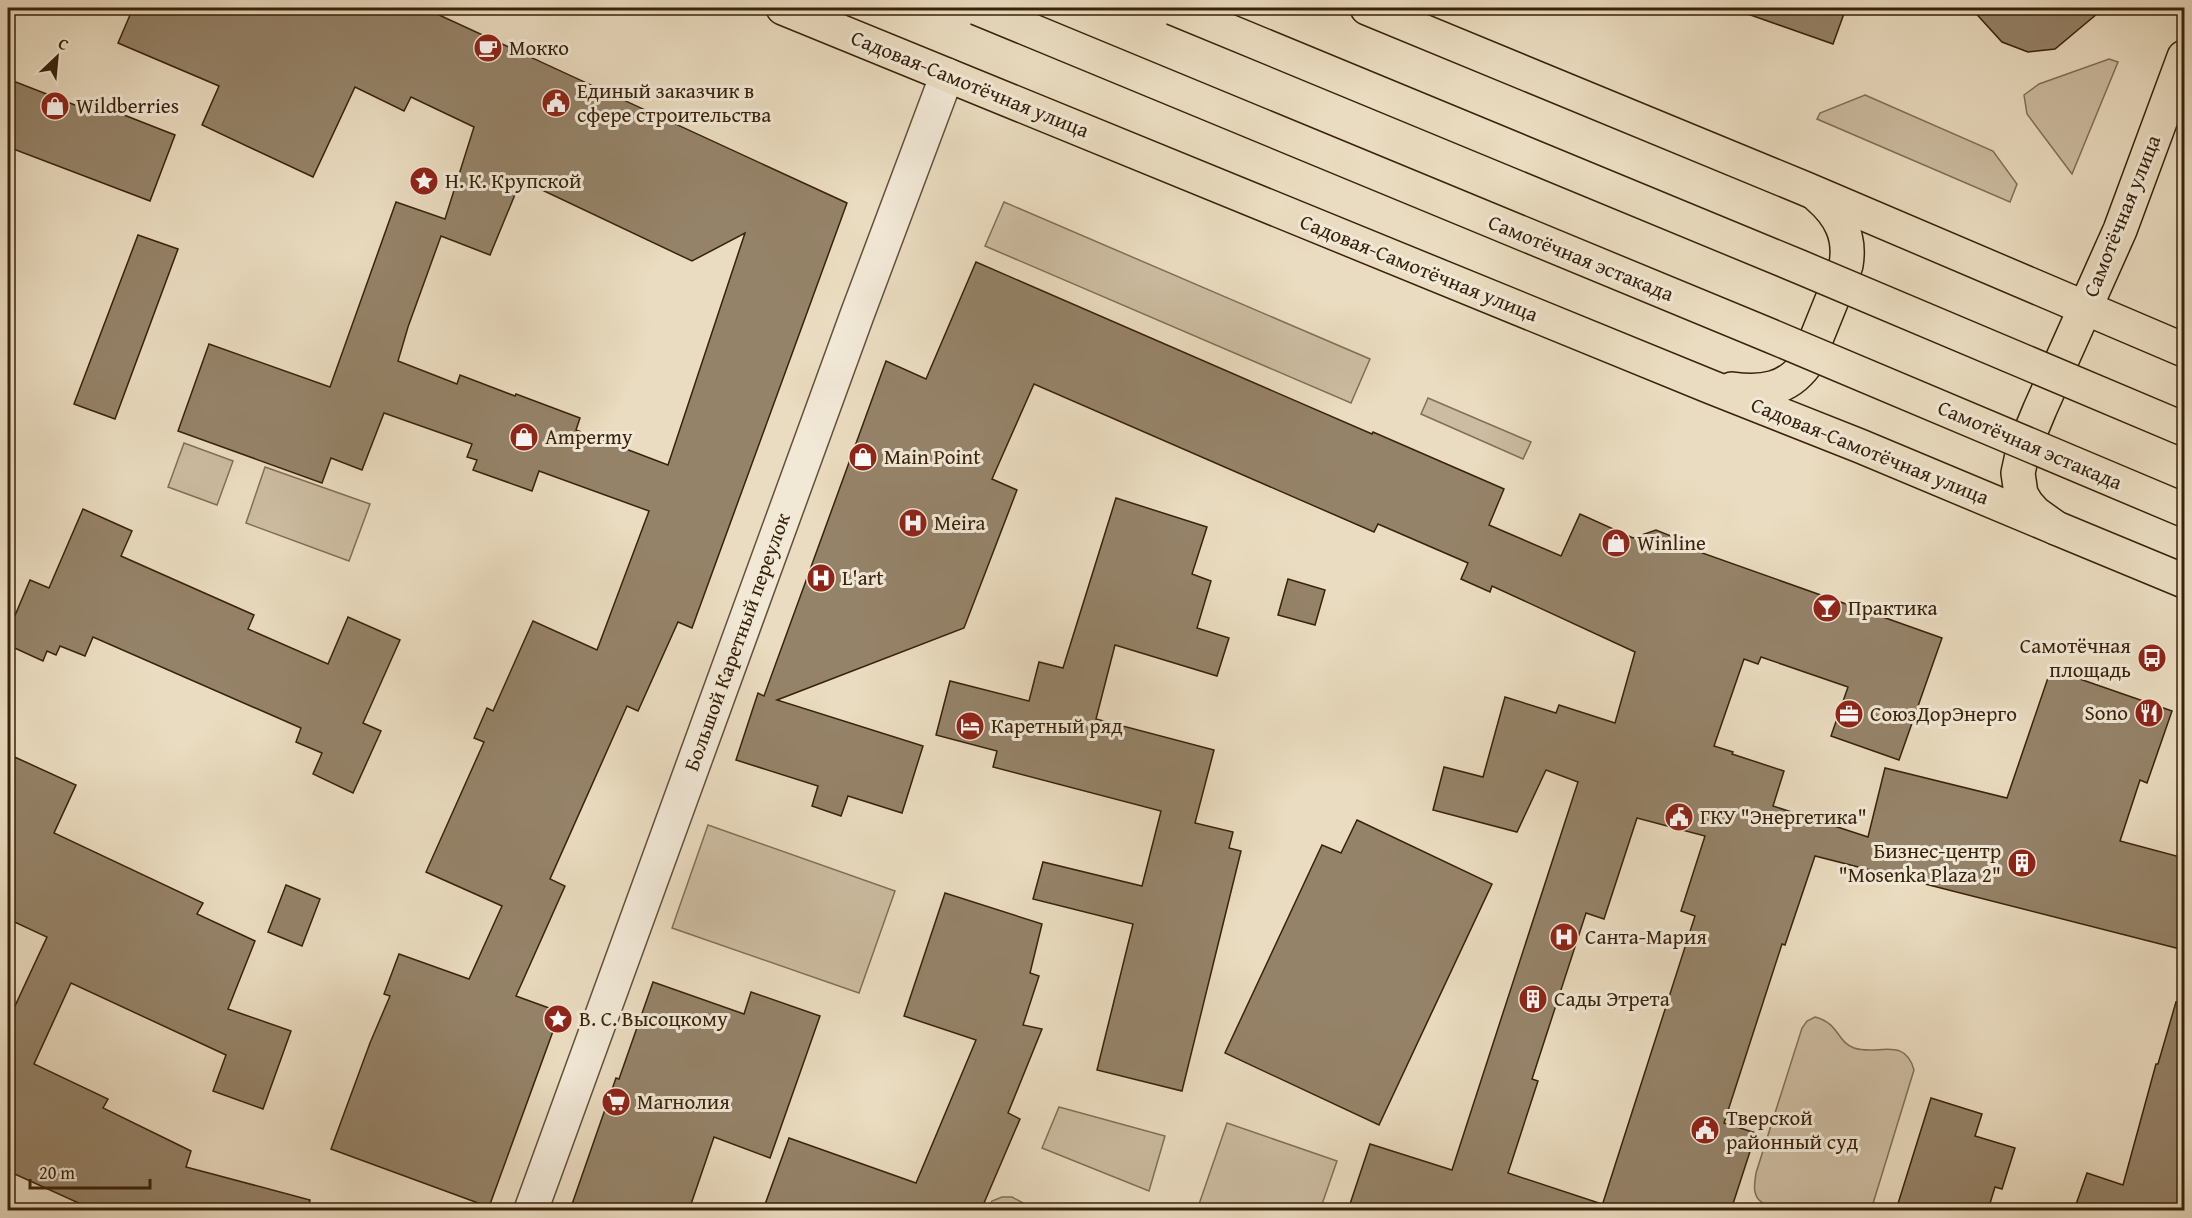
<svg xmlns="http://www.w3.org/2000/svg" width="2192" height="1218" font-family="'Gentium Book Plus',serif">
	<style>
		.green { fill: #ccbca1; stroke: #826f56; stroke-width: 1.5 }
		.building { fill: #958369; stroke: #38220a; stroke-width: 1.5; fill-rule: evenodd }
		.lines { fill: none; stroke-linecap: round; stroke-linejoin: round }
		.minor-casing { stroke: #645038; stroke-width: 36 }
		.major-casing { stroke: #38220a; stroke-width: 36 }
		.minor { stroke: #f1e8d6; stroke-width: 33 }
		.major { stroke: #eadcc0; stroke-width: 33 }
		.major-bridge-casing { stroke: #38220a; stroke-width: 36; stroke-linecap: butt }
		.major-bridge { stroke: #eadcc0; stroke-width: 33 }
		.labels { text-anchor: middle; stroke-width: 6; stroke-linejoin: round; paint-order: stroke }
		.poi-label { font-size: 21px; fill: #38220a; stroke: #f1e8d6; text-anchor: start }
		.street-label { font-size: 21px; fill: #38220a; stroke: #f1e8d6 }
	</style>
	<rect width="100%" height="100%" fill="#eadcc0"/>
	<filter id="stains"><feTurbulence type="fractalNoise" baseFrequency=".00333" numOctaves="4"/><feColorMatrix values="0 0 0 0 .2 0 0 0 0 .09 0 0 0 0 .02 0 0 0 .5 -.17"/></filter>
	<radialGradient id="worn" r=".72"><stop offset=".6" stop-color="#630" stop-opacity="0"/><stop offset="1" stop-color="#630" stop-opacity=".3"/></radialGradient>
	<g class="green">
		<polygon points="2109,59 2118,62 2072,174 2027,114 2024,95 2039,84"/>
		<polygon points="1865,95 1993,151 2017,184 2010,202 1817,119 1820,113"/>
		<polygon points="1004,202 1370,359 1351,403 985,246"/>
		<polygon points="1428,398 1531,442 1523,459 1421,414"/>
		<polygon points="184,443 233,461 217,505 168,487"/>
		<polygon points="265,467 370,504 349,561 246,523"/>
		<polygon points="708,825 895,891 859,993 672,928"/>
		<path d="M1815 1017C1839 1023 1837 1042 1854 1048 1878 1056 1905 1036 1914 1070L1871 1210C1850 1211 1771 1215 1759 1200 1752 1192 1755 1182 1756 1173L1802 1028 1807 1021Z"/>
		<polygon points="1059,1107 1165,1136 1149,1191 1042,1148"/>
		<polygon points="1227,1123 1337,1161 1320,1210 1197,1210"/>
		<polygon points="1002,1197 1012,1197 1036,1210 987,1210 992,1201"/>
	</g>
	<g class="building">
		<path d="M133 8H424L847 203 692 628 678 622 638 711 627 706 550 879 565 886 516 996 560 1012 489 1207 331 1149 370 1043 390 996 384 994 399 954 469 979 502 906 426 872 484 742 474 738 487 708 493 711 533 621 597 650 649 511 539 471 532 491 473 470 477 460 467 457 472 444 384 413 362 470 331 458 322 483 178 431 209 344 330 387 396 202 445 219 474 127 411 97 404 111 355 87 313 177 202 125 219 86 118 43ZM521 180 692 261 745 233 668 465 576 430 580 418 516 394 515 396 460 375 457 384 398 361 408 327 441 236 490 255Z"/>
		<polygon points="1743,8 1846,8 1833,44 1742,12"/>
		<polygon points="1971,8 2104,8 2055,49 2028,52 2002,42"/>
		<polygon points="8,79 98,114 101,106 175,135 150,201 8,147"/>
		<polygon points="138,235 178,249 115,419 74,404"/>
		<path d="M976 262 1372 434 1373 432 1504 489 1489 525 1561 556 1580 514 1633 538 1656 530 1671 536 1674 543 1942 638 1899 760 1831 736 1848 687 1761 657 1758 664 1744 659 1714 746 1733 752 1732 754 1784 771 1773 806 1868 837 1885 768 2007 798 2051 669 2172 711 2147 783 2140 780 2120 841 2184 858V950L1815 856 1785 945 1782 944 1724 1123 1756 1133 1731 1210H1348L1370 1144 1452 1170 1578 782 1546 770 1517 832 1433 810 1444 767 1483 777 1505 697 1556 713 1559 705 1615 723 1635 652 1492 586 1490 592 1461 579 1468 563 1378 524 1374 532 1034 384 992 479 1017 490 964 628 777 700 923 746 902 813 848 796 841 816 812 806 818 786 736 760 758 693 764 696 886 361 926 379ZM1637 818 1705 836 1681 911 1695 916 1601 1209 1602 1204 1508 1173 1538 1081 1532 1079 1586 913 1604 919Z"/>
		<polygon points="1116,498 1207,527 1192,574 1211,581 1197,628 1229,638 1217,676 1115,645 1096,719 1214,750 1195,823 1233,832 1229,848 1241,851 1182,1091 1097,1070 1133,924 1033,899 1043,862 1142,886 1161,811 993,767 997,751 936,735 950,681 1029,701 1039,662 1063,668"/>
		<polygon points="83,509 132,531 121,556 254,615 248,629 328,664 348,617 400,640 363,723 381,731 353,793 313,774 322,753 296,742 301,728 93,637 85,656 60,646 56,655 47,651 43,661 8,645 8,632 30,580 49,588"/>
		<polygon points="1288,579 1325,590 1315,625 1278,615"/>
		<polygon points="8,754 76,785 54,833 203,903 197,914 255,941 228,1009 291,1031 263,1109 213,1091 226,1055 71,983 34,1064 108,1099 103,1108 191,1151 186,1167 310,1200 308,1210 94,1210 8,1171 8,1021 47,937 8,919"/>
		<polygon points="1357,820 1492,884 1379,1125 1225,1053 1322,845 1341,853"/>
		<polygon points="286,885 320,899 302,946 268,932"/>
		<polygon points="945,893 1042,924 1030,973 1039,976 1023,1025 1042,1029 1008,1113 1020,1119 981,1210 763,1210 789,1138 916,1183 976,1040 904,1016"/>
		<polygon points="653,982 744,1014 751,992 820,1016 770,1158 714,1137 689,1210 570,1210 616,1078 619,1079"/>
		<polygon points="2176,1002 2184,1004 2184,1210 2074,1210 2087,1173 2123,1185 2156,1064 2158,1064"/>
		<polygon points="1931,1098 1982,1114 1975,1136 2015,1148 2002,1189 1995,1187 1988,1210 1896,1210"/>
	</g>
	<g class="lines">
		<g class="minor-casing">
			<polyline id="minor" points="531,1210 857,315 947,75"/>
		</g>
		<g class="major-casing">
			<g id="major">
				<polyline points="783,8 1711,387 1860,446 2056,528"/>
				<polyline points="1367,8 1806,189 2184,350"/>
				<polyline points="2184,57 2120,230 2040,409 2023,450 2018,473 2021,494 2027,504 2035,513 2056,528 2184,581"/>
				<path d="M1732 389C1762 393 1787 390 1806 364L1846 265C1851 236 1840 215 1818 196"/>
			</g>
		</g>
		<use href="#minor" class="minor"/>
		<use href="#major" class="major"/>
		<g class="major-bridge-casing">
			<g id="major-bridge">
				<polyline points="977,8 1771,336 2184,510"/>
				<polyline points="1173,8 1800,267 2184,429"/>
			</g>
		</g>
		<use href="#major-bridge" class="major-bridge"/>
	</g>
	<defs>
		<g id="cafe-disc" transform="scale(1.5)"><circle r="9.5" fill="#8f2418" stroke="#f1e8d6"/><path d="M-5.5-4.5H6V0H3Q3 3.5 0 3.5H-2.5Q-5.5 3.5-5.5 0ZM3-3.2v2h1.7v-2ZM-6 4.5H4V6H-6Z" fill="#fff"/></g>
		<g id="civic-disc" transform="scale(1.5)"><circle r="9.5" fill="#8f2418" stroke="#f1e8d6"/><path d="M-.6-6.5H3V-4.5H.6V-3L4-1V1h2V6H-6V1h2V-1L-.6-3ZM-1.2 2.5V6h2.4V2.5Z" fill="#fff"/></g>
		<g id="shop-disc" transform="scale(1.5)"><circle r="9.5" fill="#8f2418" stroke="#f1e8d6"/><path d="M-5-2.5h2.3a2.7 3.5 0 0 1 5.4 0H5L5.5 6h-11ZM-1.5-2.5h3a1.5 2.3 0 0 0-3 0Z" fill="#fff"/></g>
		<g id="sight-disc" transform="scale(1.5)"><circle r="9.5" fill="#8f2418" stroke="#f1e8d6"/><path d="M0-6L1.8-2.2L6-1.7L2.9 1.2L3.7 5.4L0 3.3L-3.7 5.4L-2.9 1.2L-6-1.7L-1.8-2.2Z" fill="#fff"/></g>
		<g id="hospital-disc" transform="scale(1.5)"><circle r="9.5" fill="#8f2418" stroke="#f1e8d6"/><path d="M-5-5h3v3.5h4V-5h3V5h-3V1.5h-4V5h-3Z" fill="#fff"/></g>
		<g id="bar-disc" transform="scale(1.5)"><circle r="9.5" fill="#8f2418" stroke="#f1e8d6"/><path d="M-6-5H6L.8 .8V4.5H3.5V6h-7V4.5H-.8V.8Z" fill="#fff"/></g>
		<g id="bus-disc" transform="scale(1.5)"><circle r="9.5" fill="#8f2418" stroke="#f1e8d6"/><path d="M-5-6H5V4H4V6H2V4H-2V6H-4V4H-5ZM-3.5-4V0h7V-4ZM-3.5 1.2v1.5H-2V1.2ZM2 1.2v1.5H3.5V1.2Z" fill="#fff"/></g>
		<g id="restaurant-disc" transform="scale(1.5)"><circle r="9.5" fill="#8f2418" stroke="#f1e8d6"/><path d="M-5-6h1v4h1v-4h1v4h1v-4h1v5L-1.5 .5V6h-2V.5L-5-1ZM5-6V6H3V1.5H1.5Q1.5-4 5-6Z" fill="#fff"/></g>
		<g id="office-disc" transform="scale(1.5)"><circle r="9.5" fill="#8f2418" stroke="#f1e8d6"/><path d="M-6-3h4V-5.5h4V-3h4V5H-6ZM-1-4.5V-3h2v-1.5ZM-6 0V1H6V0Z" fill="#fff"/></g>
		<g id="hotel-disc" transform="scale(1.5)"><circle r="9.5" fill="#8f2418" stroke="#f1e8d6"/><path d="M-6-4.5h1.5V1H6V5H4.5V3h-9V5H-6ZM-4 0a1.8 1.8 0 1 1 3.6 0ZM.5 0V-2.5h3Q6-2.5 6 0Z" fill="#fff"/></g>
		<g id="building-disc" transform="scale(1.5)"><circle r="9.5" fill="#8f2418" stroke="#f1e8d6"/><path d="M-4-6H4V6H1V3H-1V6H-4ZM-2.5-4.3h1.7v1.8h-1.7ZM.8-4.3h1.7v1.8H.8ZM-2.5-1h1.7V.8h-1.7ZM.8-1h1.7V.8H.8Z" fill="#fff"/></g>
		<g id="supermarket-disc" transform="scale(1.5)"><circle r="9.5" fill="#8f2418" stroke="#f1e8d6"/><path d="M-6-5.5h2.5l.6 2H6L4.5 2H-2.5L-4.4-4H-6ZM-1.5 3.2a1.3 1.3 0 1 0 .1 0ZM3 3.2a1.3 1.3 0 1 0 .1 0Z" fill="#fff"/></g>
	</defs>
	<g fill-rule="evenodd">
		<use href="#cafe-disc" x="488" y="48"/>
		<use href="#civic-disc" x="556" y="103"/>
		<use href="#shop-disc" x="55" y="106"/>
		<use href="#sight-disc" x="424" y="181"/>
		<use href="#shop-disc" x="524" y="437"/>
		<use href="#shop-disc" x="863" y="457"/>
		<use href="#hospital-disc" x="913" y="523"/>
		<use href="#shop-disc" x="1616" y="543"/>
		<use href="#hospital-disc" x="821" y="578"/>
		<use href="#bar-disc" x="1827" y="608"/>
		<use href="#bus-disc" x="2152" y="658"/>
		<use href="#restaurant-disc" x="2149" y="713"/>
		<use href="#office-disc" x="1849" y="714"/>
		<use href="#hotel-disc" x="970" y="726"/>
		<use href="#civic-disc" x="1679" y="817"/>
		<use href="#building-disc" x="2022" y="863"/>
		<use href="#hospital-disc" x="1564" y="937"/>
		<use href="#building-disc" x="1533" y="999"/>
		<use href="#sight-disc" x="558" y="1019"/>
		<use href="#supermarket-disc" x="616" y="1102"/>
		<use href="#civic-disc" x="1705" y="1130"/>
	</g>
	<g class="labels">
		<g class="poi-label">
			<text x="509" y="55">Мокко</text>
			<text x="577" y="98">Единый заказчик в<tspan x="577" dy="24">сфере строительства</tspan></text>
			<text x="76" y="113">Wildberries</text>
			<text x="445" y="188">Н. К. Крупской</text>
			<text x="545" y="444">Ampermy</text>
			<text x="884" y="464">Main Point</text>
			<text x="934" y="530">Meira</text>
			<text x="1637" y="550">Winline</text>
			<text x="842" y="585">L'art</text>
			<text x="1848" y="615">Практика</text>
			<text x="2131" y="653" text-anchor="end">Самотёчная<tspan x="2131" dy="24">площадь</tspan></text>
			<text x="2128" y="720" text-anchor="end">Sono</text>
			<text x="1870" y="721">СоюзДорЭнерго</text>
			<text x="991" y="733">Каретный ряд</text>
			<text x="1700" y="824">ГКУ "Энергетика"</text>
			<text x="2001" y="858" text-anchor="end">Бизнес-центр<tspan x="2001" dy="24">"Mosenka Plaza 2"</tspan></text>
			<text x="1585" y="944">Санта-Мария</text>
			<text x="1554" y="1006">Сады Этрета</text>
			<text x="579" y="1026">В. С. Высоцкому</text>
			<text x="637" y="1109">Магнолия</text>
			<text x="1726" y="1125">Тверской<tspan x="1726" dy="24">районный суд</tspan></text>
		</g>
		<g class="street-label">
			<text transform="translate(970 84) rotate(22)" y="7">Садовая-Самотёчная улица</text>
			<text transform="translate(2122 216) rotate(-68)" y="7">Самотёчная улица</text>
			<text transform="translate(1581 258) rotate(22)" y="7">Самотёчная эстакада</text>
			<text transform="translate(1419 268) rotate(22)" y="7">Садовая-Самотёчная улица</text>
			<text transform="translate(2030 445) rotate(23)" y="7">Самотёчная эстакада</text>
			<text transform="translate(1870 451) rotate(22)" y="7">Садовая-Самотёчная улица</text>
			<text transform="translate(737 642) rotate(-70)" y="7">Большой Каретный переулок</text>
		</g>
	</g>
	<rect width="2192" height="1218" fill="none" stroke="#eadcc0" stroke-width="30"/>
	<rect x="9" y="9" width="2174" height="1200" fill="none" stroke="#38220a" stroke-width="3"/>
	<rect x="15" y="15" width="2162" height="1188" fill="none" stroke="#38220a" stroke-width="1.5"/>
	<g transform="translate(57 57) rotate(26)" stroke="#f1e8d6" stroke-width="4.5" paint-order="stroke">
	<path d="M0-4.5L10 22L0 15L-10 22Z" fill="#38220a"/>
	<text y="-9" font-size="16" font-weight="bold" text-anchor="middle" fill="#38220a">С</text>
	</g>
	<path d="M30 1179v9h120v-9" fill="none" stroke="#38220a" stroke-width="3"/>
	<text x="39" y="1179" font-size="18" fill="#38220a" stroke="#f1e8d6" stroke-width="4.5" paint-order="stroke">20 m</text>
	<rect width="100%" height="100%" filter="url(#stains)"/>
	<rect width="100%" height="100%" fill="url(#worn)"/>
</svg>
